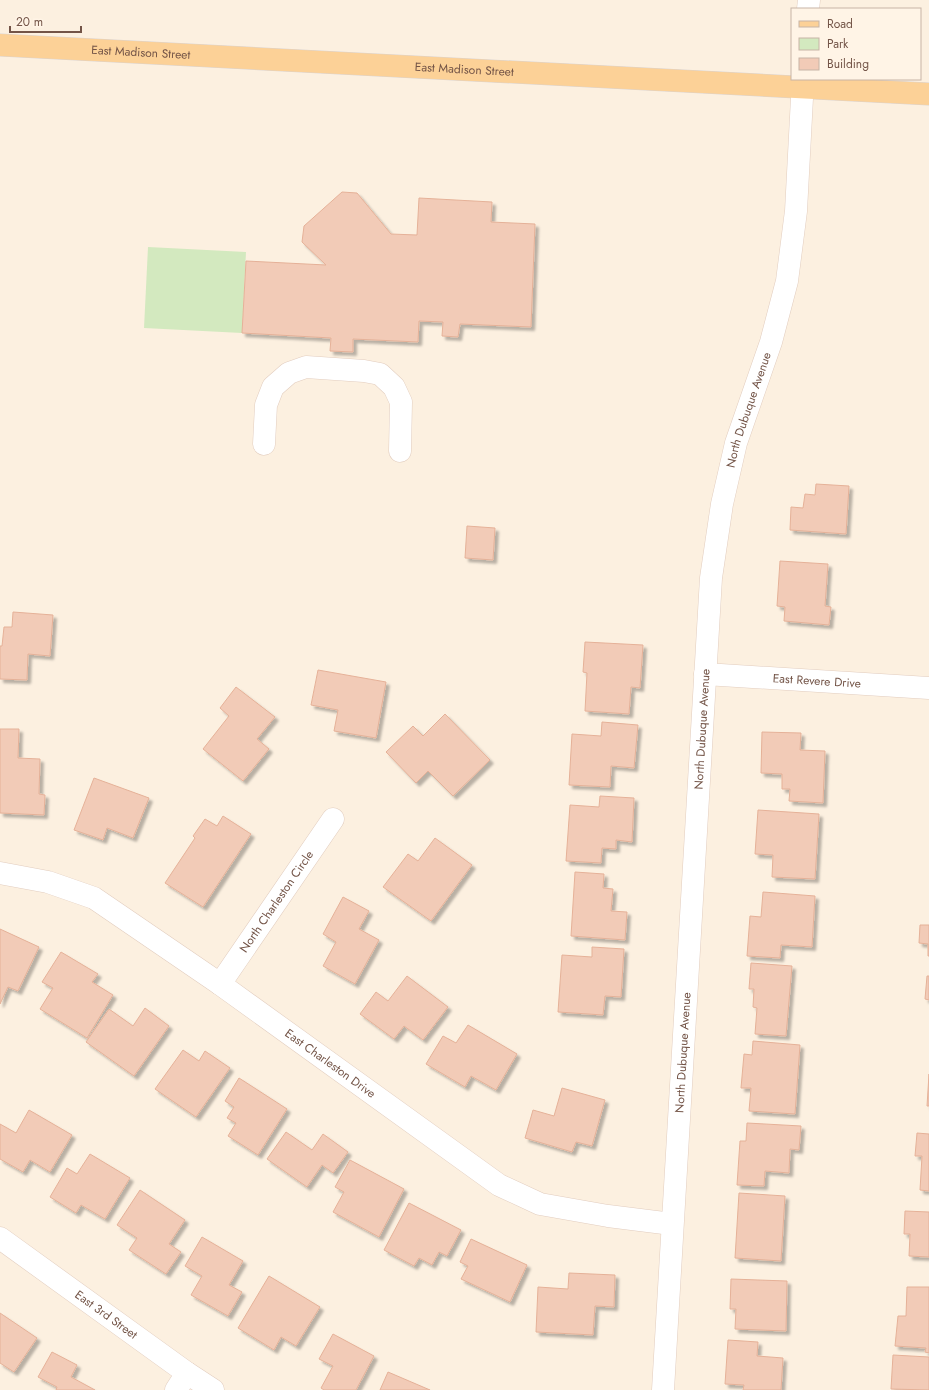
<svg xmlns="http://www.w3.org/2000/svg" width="929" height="1390" font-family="Jost,sans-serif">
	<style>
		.green { fill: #d3e9bf }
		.building { fill: #f2cbb7; stroke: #e5b198; filter: url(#shadow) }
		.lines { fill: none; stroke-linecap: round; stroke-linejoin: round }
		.minor-casing { stroke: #e2cdbf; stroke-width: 23 }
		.major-casing { stroke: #dbd3cf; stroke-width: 23 }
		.minor { stroke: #fff; stroke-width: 22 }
		.major { stroke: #fcd197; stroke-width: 22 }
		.labels { text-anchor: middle; stroke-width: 3; stroke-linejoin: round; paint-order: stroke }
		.street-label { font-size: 12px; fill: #735447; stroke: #fff4e6 }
	</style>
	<defs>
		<filter id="shadow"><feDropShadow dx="3.5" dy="3.5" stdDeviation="1" flood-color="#0004"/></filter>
	</defs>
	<rect width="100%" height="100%" fill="#fcf0e0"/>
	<polygon class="green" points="148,247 246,252 242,333 144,328"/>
	<g class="building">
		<polygon points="342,192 357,193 391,234 417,235 419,198 492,202 491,222 535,224 531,327 460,324 458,337 442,336 443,322 419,321 418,342 353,339 353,352 330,351 331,338 242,333 246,261 326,265 302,242 304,226"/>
		<polygon points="816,484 849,486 846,534 790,530 791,507 803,508 805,494 815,495"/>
		<polygon points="467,526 495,528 493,560 465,558"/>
		<polygon points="780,561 828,564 825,606 831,607 829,625 784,621 785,607 777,606"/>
		<polygon points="13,612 53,615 50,656 28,654 27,680 0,679 0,646 2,646 4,627 12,627"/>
		<polygon points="585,642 643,645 640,688 631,687 629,714 585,711 587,673 583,672"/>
		<polygon points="318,670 386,682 376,738 334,731 338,710 311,705"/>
		<polygon points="236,687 275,717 257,739 269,749 243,781 203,749 229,716 220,708"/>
		<polygon points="445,714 490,760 453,796 428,771 416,783 386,752 413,726 423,736"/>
		<polygon points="602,722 638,725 634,768 611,766 610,787 569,785 572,734 601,736"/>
		<polygon points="0,729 19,729 18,758 40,759 39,794 45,795 44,815 0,813"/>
		<polygon points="762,732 801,733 800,750 825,751 823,803 789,801 790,789 782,789 782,774 761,773"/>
		<polygon points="94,778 149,798 133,838 107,828 103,840 74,830"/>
		<polygon points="600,796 634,798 632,842 616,840 616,849 602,848 601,863 566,861 570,805 599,807"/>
		<polygon points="758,810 819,814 815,879 772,877 773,855 755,854"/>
		<polygon points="223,816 251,834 203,907 165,883 195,838 193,836 205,819 217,826"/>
		<polygon points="435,838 472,865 431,921 383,887 408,854 418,861"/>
		<polygon points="575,872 604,874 603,888 613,889 611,911 627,912 625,940 571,936"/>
		<polygon points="763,892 815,896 812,947 781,945 780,958 747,956 750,916 761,917"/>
		<polygon points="343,897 369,911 359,929 379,940 355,984 323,966 336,942 323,934"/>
		<polygon points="920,925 929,925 929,956 928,956 928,944 919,943"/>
		<polygon points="0,929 39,947 18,991 8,987 0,1004"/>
		<polygon points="592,947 624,949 621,997 605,996 603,1015 558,1012 562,955 592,957"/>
		<polygon points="61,952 98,974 92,982 113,995 87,1038 40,1009 53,988 42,982"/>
		<polygon points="751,963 792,966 786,1036 755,1034 757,1008 753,1007 754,989 749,989"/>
		<polygon points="407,976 448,1007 423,1040 404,1026 394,1039 360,1014 376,992 388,1001"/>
		<polygon points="927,976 929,976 929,1000 925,999"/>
		<polygon points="145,1008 169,1026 134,1076 86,1042 109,1009 133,1026"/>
		<polygon points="468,1025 517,1054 496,1090 471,1076 465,1087 426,1064 443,1036 456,1043"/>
		<polygon points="753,1041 800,1045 795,1114 749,1111 751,1088 741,1088 744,1054 752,1055"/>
		<polygon points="183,1050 199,1061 205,1051 230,1068 196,1117 155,1089"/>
		<polygon points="929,1074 929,1106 927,1106"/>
		<polygon points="239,1078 287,1109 258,1155 228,1136 236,1123 227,1118 234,1107 225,1101"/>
		<polygon points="562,1088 605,1100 592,1146 576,1142 572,1152 525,1138 533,1110 554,1116"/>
		<polygon points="29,1110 72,1135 50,1172 30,1160 23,1172 0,1159 0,1124 16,1133"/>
		<polygon points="747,1123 801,1126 799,1150 790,1149 789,1173 765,1171 764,1186 737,1185 740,1141 746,1141"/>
		<polygon points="286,1132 312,1150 323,1134 348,1152 333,1173 322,1165 307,1187 267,1159"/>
		<polygon points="917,1133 929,1134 929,1191 920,1190 922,1156 915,1156"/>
		<polygon points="90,1154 130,1178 105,1219 81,1205 76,1213 50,1197 67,1168 77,1174"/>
		<polygon points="350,1160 404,1189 379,1237 333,1212 344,1192 335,1187"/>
		<polygon points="140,1190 185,1220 169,1244 181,1252 166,1274 129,1250 137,1238 117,1225"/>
		<polygon points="739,1193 785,1196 781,1261 735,1258"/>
		<polygon points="409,1203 461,1230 447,1256 439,1252 432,1265 419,1258 414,1266 384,1250"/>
		<polygon points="905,1211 929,1212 929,1257 909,1256 910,1234 904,1234"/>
		<polygon points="202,1237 243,1261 229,1285 242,1292 228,1316 191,1295 202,1276 185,1266"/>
		<polygon points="471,1239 527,1265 510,1302 461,1279 468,1266 460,1262"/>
		<polygon points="569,1273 615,1275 614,1307 595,1306 593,1335 536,1332 538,1287 568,1289"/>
		<polygon points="269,1276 320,1307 296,1346 281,1337 274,1350 238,1328"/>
		<polygon points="731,1279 787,1281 786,1331 735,1329 736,1309 730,1309"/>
		<polygon points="907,1287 929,1287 929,1353 925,1352 926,1348 895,1346 898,1316 906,1316"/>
		<polygon points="0,1313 37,1338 14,1372 0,1363"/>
		<polygon points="333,1334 374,1356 356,1390 324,1390 321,1388 333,1366 319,1359"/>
		<polygon points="728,1340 758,1342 757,1356 783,1358 781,1390 743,1390 744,1385 725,1384"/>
		<polygon points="52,1352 77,1365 71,1377 95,1390 56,1390 57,1387 38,1377"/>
		<polygon points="893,1355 929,1357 929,1390 891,1389"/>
		<polygon points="388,1372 430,1390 380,1390"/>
	</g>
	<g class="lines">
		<g class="minor-casing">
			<g id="minor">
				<polyline points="808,9 809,0"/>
				<polyline points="264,444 266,405 273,387 289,373 306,367 364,371 380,374 394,387 401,402 400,451"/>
				<path id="s1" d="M705 674 929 688"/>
				<path id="s2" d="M0 873 48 882 94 898 220 984 499 1185 540 1204 608 1216 672 1224"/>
				<path id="s3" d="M220 984 333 819"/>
				<path id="s4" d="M0 1238 187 1373 213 1390"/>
				<polyline points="176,1390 187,1373"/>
				<path id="s5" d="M663 1390 711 578 722 504 736 443 771 342 787 281 796 211 803 79"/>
			</g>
		</g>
		<g class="major-casing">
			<g id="major">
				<path id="s6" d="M0 45 929 94"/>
			</g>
		</g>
		<use href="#minor" class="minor"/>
		<use href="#major" class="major"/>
	</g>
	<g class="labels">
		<g class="street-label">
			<text dy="4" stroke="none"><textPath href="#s6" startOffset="141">East Madison Street</textPath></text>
			<text dy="4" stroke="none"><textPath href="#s6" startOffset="465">East Madison Street</textPath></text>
			<text dy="4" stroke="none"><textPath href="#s5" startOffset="986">North Dubuque Avenue</textPath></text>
			<text dy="4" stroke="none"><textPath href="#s1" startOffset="112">East Revere Drive</textPath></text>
			<text dy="4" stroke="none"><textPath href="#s5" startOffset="662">North Dubuque Avenue</textPath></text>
			<text dy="4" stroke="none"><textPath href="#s3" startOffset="100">North Charleston Circle</textPath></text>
			<text dy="4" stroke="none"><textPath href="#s5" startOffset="338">North Dubuque Avenue</textPath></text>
			<text dy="4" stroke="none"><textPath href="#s2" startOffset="386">East Charleston Drive</textPath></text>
			<text dy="4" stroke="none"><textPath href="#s4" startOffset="131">East 3rd Street</textPath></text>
		</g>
	</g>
	<rect x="791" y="8" width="130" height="72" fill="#fff4e6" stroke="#c7b4a6"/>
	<rect x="799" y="21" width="20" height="6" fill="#fcd197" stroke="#c7b4a6"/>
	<text x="827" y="28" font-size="12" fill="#735447">Road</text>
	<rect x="799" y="38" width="20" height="12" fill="#d3e9bf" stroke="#c7b4a6"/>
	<text x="827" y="48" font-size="12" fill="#735447">Park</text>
	<rect x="799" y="58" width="20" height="12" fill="#f2cbb7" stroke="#c7b4a6"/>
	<text x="827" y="68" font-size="12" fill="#735447">Building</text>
	<path d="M10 26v6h71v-6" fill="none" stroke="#735447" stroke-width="2"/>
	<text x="16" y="26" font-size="12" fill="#735447" stroke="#fff4e6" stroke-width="3" paint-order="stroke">20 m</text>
</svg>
